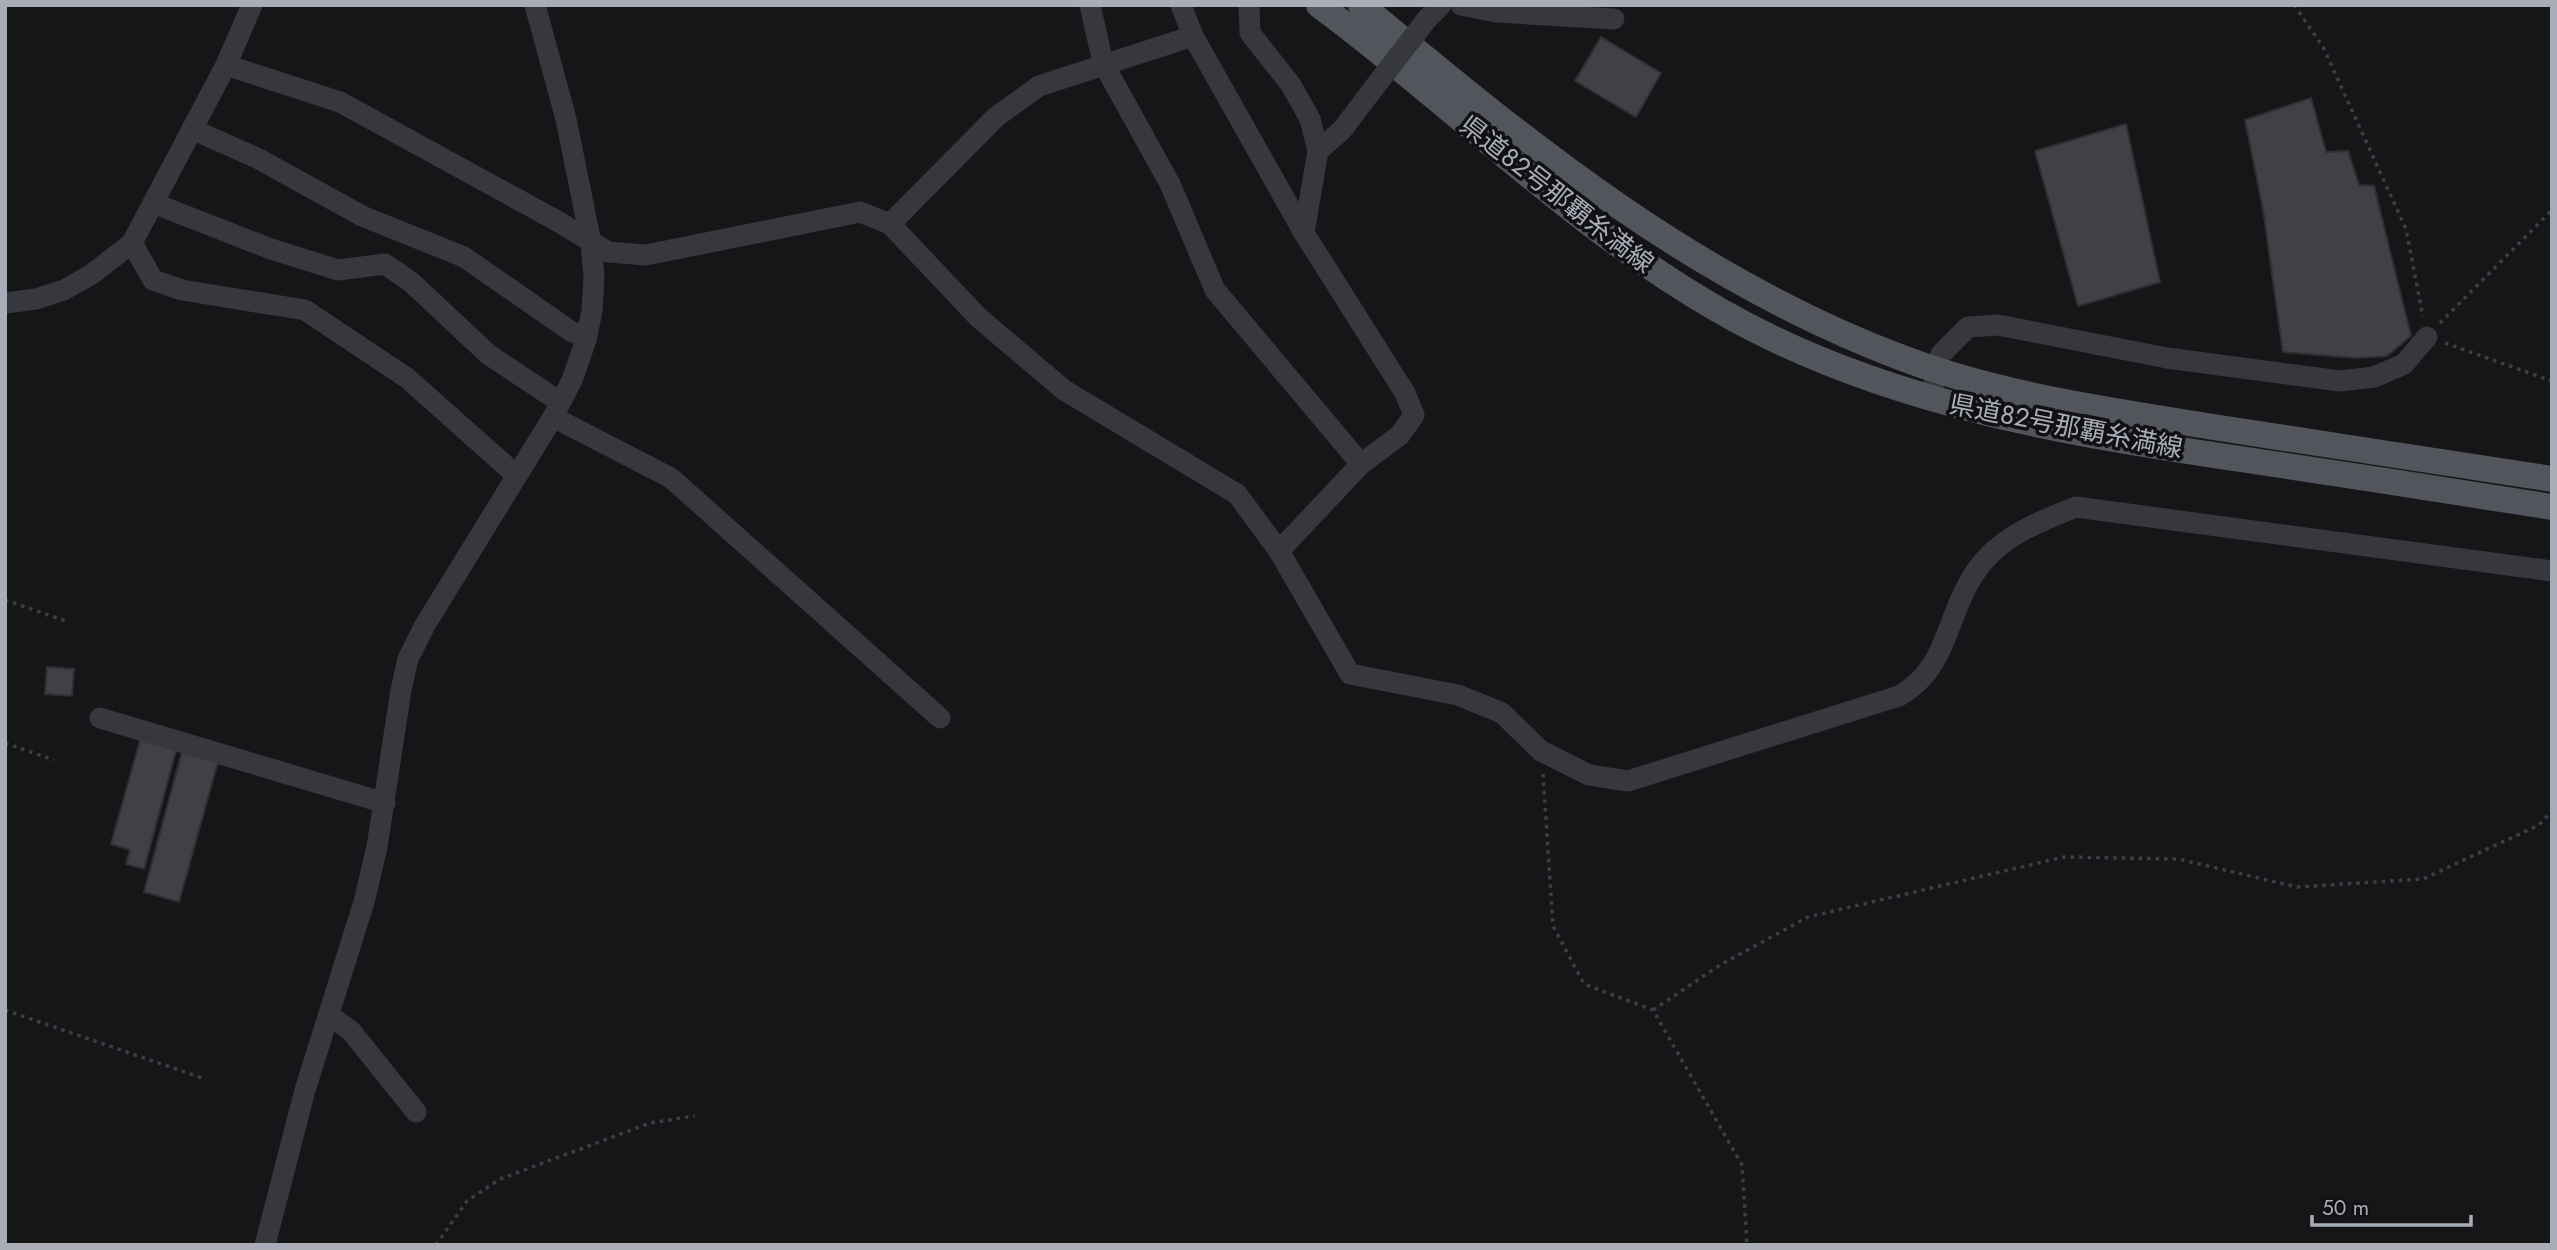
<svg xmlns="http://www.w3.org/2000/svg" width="2557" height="1250" font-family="Jost,'Noto Sans JP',sans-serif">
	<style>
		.building { fill: #404145; stroke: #303034; stroke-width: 2 }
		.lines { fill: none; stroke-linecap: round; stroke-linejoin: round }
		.path { stroke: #3d3f44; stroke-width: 3.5; stroke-dasharray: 3.5 5; stroke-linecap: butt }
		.minor { stroke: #37383d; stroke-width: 21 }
		.major { stroke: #53555c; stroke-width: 26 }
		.minor-bridge { stroke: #37383d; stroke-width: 21 }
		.labels { text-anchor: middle; stroke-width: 7; stroke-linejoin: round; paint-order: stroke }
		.street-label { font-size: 26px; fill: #a8adb8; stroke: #111113 }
	</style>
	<rect width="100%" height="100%" fill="#161618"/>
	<g class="building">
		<polygon points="1601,37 1661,73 1636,117 1575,81"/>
		<polygon points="2311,98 2326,152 2348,151 2359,185 2374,186 2411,336 2387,356 2356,358 2283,352 2263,209 2245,120"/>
		<polygon points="2126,124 2160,282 2078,306 2035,151"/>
		<polygon points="47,667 74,669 72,696 45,694"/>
		<polygon points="141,737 177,747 144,869 126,864 130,850 111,844"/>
		<polygon points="183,748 219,758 179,902 144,892"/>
	</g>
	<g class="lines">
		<g class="path">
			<polyline points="2294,5 2323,47 2406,229 2423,317"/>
			<polyline points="2440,323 2552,210"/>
			<polyline points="2445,343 2552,381"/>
			<polyline points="5,600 66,621"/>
			<polyline points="5,743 54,760"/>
			<polyline points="1543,774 1553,926 1584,984 1653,1010 1742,1165 1747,1245"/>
			<polyline points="5,1010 205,1079"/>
			<polyline points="1653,1010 1720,965 1808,917 2064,857 2178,859 2297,887 2423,879 2539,825 2552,811"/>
			<polyline points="436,1245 467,1201 500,1179 650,1123 695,1116"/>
		</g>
		<g class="minor">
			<polyline points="1090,5 1103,63 1170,184 1215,290 1361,464"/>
			<polyline points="1181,5 1193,36 1304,233"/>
			<polyline points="1249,5 1250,33 1291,85 1310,119 1318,151 1304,233 1405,393 1414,415 1400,435 1361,464 1279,551"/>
			<polyline points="1461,5 1496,12 1614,19"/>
			<polyline points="1427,19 1441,5"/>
			<path d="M226 65 340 102 559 222 608 252 646 255 860 212 890 224 979 318 1064 390 1237 494 1279 551 1350 674 1458 695 1502 713 1541 751 1589 775 1628 781 1899 696C1947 669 1945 622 1971 579 1994 539 2035 523 2076 507L2552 571"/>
			<polyline points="192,129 259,159 362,216 464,257 572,332 587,335"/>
			<polyline points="1318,151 1342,130 1370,93"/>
			<polyline points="153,203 271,249 338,270 385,264 411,282 489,355 560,402"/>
			<polyline points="890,224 996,117 1039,86 1193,36"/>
			<polyline points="132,243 153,280 182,290 305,310 407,378 516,475"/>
			<polyline points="5,303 36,299 64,290 92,274 132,243 226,65 252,5"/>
			<polyline points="1934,383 1941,354 1968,327 1998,325 2167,358 2340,381 2374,377 2404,364 2427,337"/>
			<polyline points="553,417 671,478 940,718"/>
			<polyline points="100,718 385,803"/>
			<polyline points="329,1015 351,1031 416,1112"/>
			<polyline points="265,1245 305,1090 364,902 377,847 401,690 408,659 425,625 553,417 572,380 586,340 592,311 594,277 591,243 566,119 535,5"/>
		</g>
		<g class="major">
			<path d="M1319 5C1453 104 1571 225 1717 309 1879 403 2064 433 2247 460 2349 475 2450 491 2552 507"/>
			<path d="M1361 5C1530 146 1696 281 1905 359 2003 396 2110 410 2213 427 2326 444 2439 462 2552 479"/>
		</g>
		<polyline class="minor-bridge" points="1370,93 1427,19"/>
	</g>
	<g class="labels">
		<g class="street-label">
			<text transform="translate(1557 194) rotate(38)" y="9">県道82号那覇糸満線</text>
			<text transform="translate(2066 426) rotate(11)" y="9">県道82号那覇糸満線</text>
		</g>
	</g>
	<rect width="2557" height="1250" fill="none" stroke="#a8adb8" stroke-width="14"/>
	<path d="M2312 1215v10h159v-10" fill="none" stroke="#a8adb8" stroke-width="3.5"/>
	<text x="2322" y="1215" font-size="21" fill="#a8adb8" stroke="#111113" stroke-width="5" paint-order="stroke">50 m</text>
</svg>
